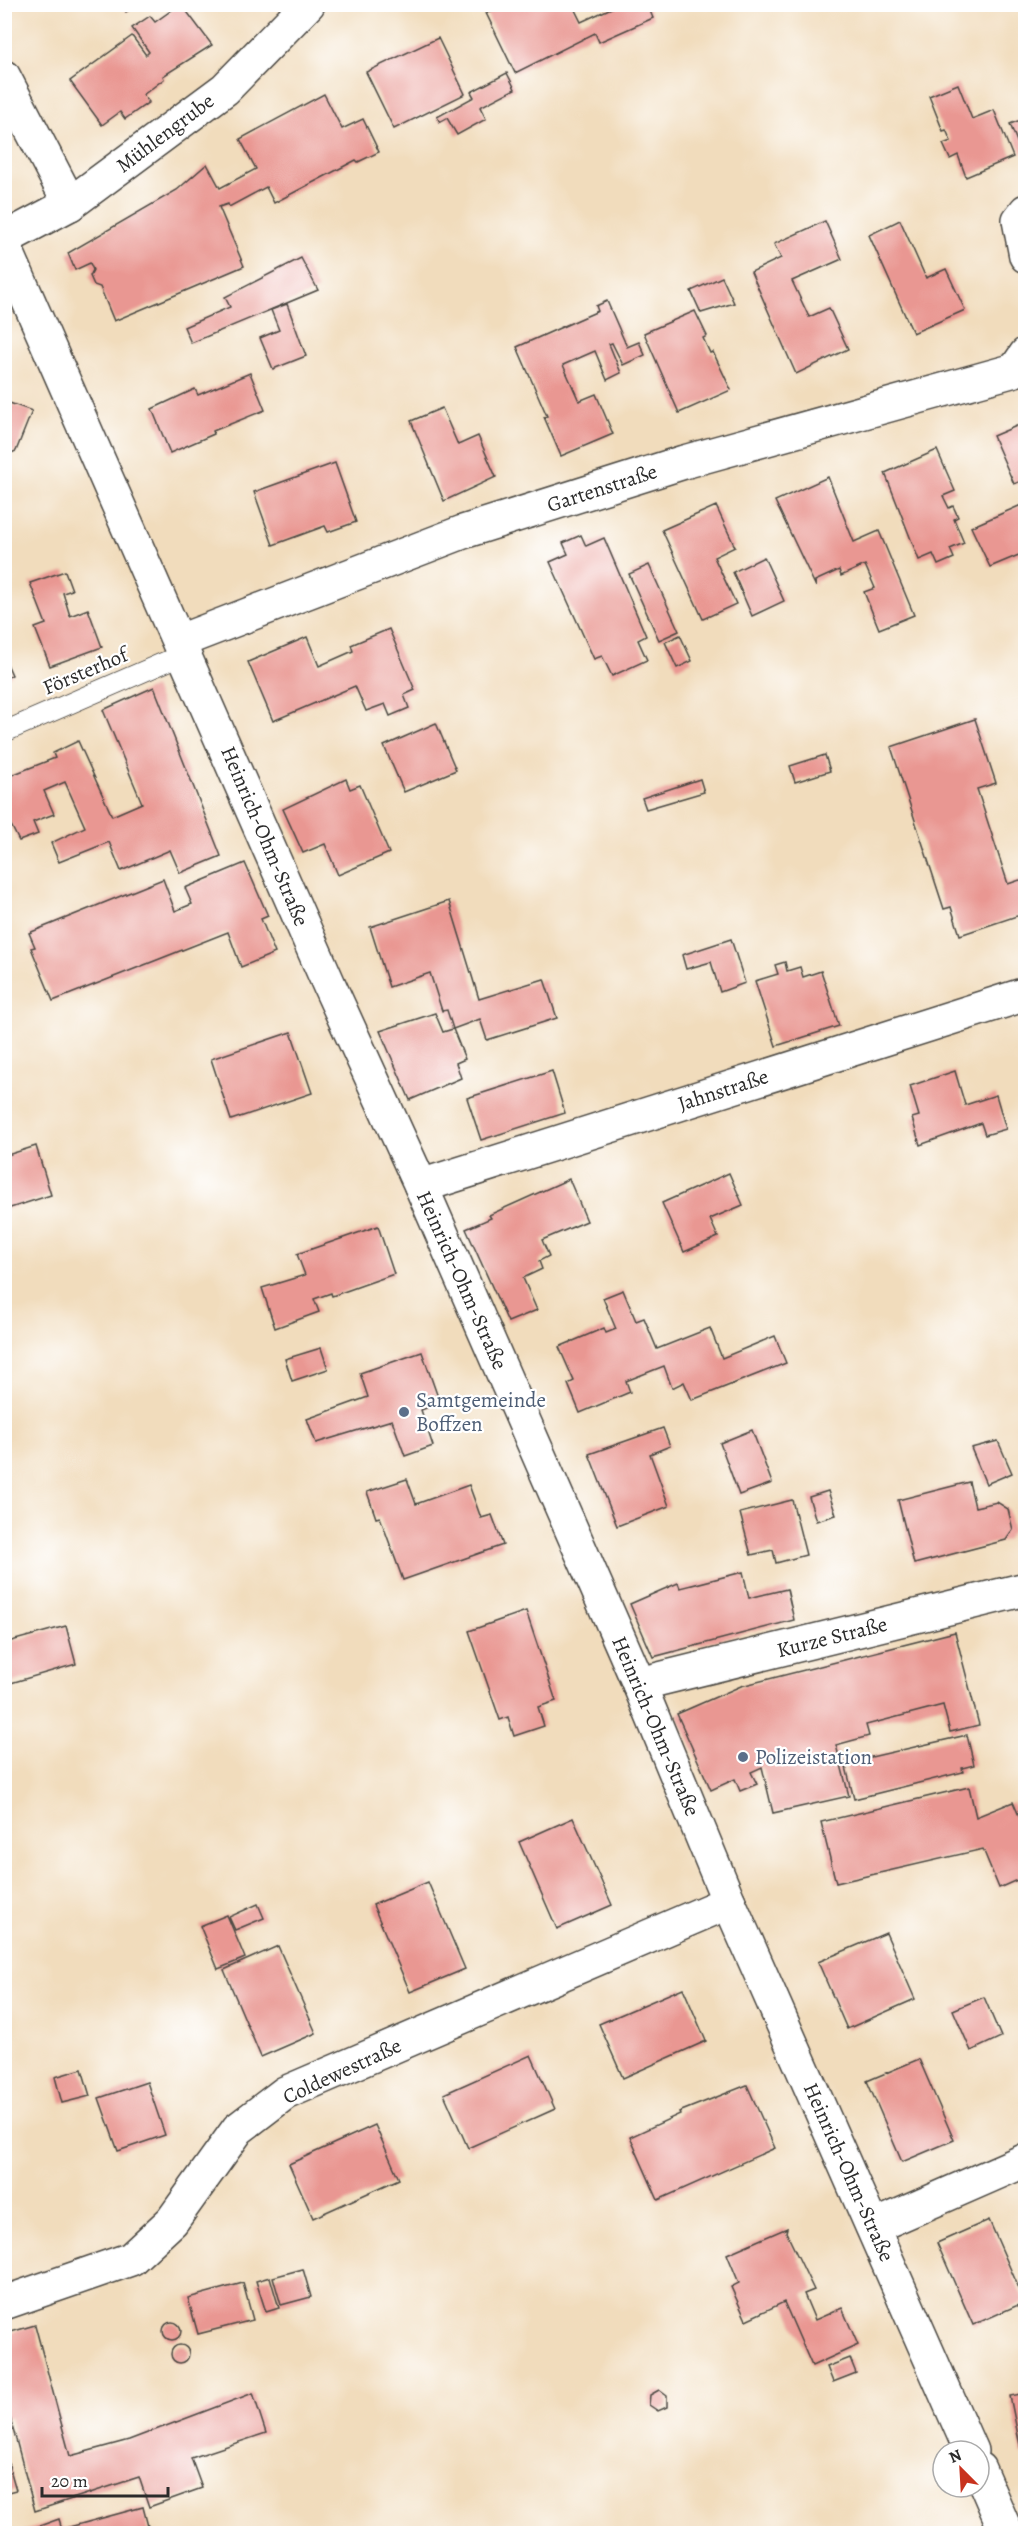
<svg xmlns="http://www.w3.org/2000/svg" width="1030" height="2538" font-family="Alegreya,serif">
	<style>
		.building { fill: #e99792 }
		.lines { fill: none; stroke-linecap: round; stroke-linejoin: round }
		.service-casing { stroke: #494641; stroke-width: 22 }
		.minor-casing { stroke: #494641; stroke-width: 36 }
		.tertiary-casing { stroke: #494641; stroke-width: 36 }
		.service { stroke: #fff; stroke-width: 20 }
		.minor { stroke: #fff; stroke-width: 33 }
		.tertiary { stroke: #fff; stroke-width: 33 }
		.service-dot { fill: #5c6f8a; stroke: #fff; stroke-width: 2 }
		.labels { text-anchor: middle; stroke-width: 4.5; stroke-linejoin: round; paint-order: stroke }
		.street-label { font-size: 21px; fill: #2b2b2b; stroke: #fff }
		.service-label { font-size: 21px; fill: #4e5e75; stroke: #fff; text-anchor: start }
	</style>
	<rect width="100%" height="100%" fill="#fff"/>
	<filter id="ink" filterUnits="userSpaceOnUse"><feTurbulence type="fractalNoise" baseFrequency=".0167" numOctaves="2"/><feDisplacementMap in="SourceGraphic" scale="12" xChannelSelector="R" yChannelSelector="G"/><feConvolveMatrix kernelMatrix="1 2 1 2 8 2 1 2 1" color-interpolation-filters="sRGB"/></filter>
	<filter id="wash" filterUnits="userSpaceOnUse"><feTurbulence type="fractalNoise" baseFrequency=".008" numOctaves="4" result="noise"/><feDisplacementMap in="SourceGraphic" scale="24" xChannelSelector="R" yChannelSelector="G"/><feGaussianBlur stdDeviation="1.35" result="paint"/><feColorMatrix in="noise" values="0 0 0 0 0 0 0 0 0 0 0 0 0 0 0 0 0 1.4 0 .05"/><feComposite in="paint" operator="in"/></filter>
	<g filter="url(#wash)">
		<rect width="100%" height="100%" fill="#f1dcbc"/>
		<g id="blocks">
			<g class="building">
				<polygon points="122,4 139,4 126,12"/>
				<polygon points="503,4 572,4 581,22 620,4 647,4 653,18 599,42 595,33 515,73 486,13"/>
				<polygon points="179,5 182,5 212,45 163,76 164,79 143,95 149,102 125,119 120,112 102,125 70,81 132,36 146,55 149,52 132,28 150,16 155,22"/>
				<polygon points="438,38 465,94 394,129 366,72"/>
				<polygon points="507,73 515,89 480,107 486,119 457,135 447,118 440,122 437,117 474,97 471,92"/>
				<polygon points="958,84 972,119 994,110 1013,157 966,177 958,155 950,159 943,144 951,141 946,130 943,131 929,96"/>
				<polygon points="324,94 342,129 363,119 379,152 358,162 356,160 274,203 266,187 229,207 228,204 219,207 244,266 114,321 100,287 94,285 90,276 93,270 90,263 75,270 68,253 177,190 207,164 220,188 256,169 240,139"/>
				<polygon points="1026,118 1026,153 1022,154 1010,124"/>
				<polygon points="900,220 926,278 946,269 965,310 913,333 869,235"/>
				<polygon points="825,221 842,259 792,281 809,317 829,308 848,349 796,374 751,272 781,258 774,244"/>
				<polygon points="301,258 318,290 191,343 184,327 230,307 225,297"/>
				<polygon points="722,277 734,303 701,313 691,291"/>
				<polygon points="607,301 627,347 639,342 645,355 623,365 612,343 609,344 621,373 607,380 595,351 563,365 579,401 596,394 613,434 561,456 544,417 547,416 517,347 598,311 596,306"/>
				<polygon points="287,304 306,356 273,369 260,338 279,330 271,310"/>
				<polygon points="695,311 707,336 703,338 710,353 713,352 731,390 679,413 644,333"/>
				<polygon points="250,373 265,410 213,431 214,434 170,453 152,409 195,389 198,395"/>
				<polygon points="4,401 32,411 16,451 4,456"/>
				<polygon points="442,408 458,445 478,436 496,477 444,501 411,421"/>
				<polygon points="1026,422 1026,479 1014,484 993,436"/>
				<polygon points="937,450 955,491 943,496 949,508 953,506 958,517 954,519 964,543 950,549 954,558 938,565 933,554 919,560 885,473"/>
				<polygon points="335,463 356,522 328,532 325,526 273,545 254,492"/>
				<polygon points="828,477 854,542 879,531 914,615 879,629 864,592 875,588 865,565 841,576 839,570 815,581 816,587 775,501"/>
				<polygon points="1026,503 1026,552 990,567 971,527"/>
				<polygon points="716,506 735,547 714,557 736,604 703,619 662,530"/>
				<polygon points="581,535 586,546 604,538 646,636 638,640 647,660 612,676 602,656 594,659 550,562 568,554 563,543"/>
				<polygon points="764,557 784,601 752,616 733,572"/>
				<polygon points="649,565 679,631 659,640 629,574"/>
				<polygon points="65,571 72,590 63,593 70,616 88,609 102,647 50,666 35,628 46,624 30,583"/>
				<polygon points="389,629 415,690 404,695 409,708 390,716 385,704 366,711 355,686 273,721 248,662 307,637 319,666 353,651 351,645"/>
				<polygon points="680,635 692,661 677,668 665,642"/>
				<polygon points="4,657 12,675 4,679"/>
				<polygon points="154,687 221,856 180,873 170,850 121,871 109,842 59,862 51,843 85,827 65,782 44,791 54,814 33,822 38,834 19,841 4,811 4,778 55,758 53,753 78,741 112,816 142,803 103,710"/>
				<polygon points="975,719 996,783 977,789 1008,884 1026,878 1026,913 960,935 951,907 944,909 891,747"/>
				<polygon points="436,723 456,770 404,792 384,746"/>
				<polygon points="825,755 830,771 795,782 790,766"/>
				<polygon points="346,779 350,789 360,785 389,853 338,875 325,844 303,853 283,809"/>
				<polygon points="700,779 704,792 646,809 642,798"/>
				<polygon points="245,863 268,916 261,919 275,953 241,967 228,932 53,1001 31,948 35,947 29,933 163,879 175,911 192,904 185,888"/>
				<polygon points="449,901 479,999 544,979 557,1018 487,1040 480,1019 453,1029 447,1010 442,1011 430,973 389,987 370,927"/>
				<polygon points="731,939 745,983 720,992 711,962 686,969 682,955"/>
				<polygon points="785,962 787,971 800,967 803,977 821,971 839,1026 776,1046 755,981 778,974 775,965"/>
				<polygon points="435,1013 443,1032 453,1029 465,1059 456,1063 461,1078 410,1100 380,1031"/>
				<polygon points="291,1032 312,1093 231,1120 211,1059"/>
				<polygon points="552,1071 565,1113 481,1140 467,1098"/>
				<polygon points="955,1071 965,1105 996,1095 1006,1129 985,1135 981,1123 920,1145 912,1118 919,1116 910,1086"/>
				<polygon points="36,1146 51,1195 4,1210 4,1156"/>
				<polygon points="729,1173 743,1205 710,1219 718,1237 684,1252 662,1203"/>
				<polygon points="569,1179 587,1221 542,1240 549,1256 539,1261 542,1269 523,1278 537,1310 508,1322 466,1229 491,1218 489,1215"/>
				<polygon points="378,1226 394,1274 332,1296 331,1293 314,1299 319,1312 275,1328 262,1288 305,1275 297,1254"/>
				<polygon points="623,1290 636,1321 644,1318 657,1349 710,1328 722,1358 775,1336 786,1363 692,1400 684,1382 672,1388 664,1366 626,1381 630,1392 580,1413 568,1384 574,1381 559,1347 604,1328 606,1333 616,1329 603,1298"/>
				<polygon points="321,1348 328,1369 292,1381 285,1359"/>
				<polygon points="422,1352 440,1403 421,1410 433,1446 405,1456 392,1420 316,1443 307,1419 368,1397 360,1373"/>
				<polygon points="663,1428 670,1446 650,1454 669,1506 617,1526 589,1454"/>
				<polygon points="752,1430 772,1483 739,1495 720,1443"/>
				<polygon points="998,1441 1012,1473 986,1484 971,1448"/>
				<polygon points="407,1479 416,1504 469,1485 481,1518 492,1515 503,1545 403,1580 380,1517 376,1518 367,1492"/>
				<polygon points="969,1482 975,1507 997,1502 1008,1509 1013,1530 1006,1540 914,1564 898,1500"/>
				<polygon points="828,1491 836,1515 816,1521 809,1497"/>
				<polygon points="792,1500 806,1555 776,1563 773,1550 751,1555 740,1513"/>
				<polygon points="743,1572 749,1598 787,1589 794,1620 653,1657 630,1604 678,1583 680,1588"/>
				<polygon points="526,1611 556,1701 538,1707 544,1726 514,1736 508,1717 500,1720 469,1631"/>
				<polygon points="66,1626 76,1664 4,1685 4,1643"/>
				<polygon points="955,1632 979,1725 950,1732 943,1705 866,1725 869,1736 836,1745 849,1796 773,1813 762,1767 751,1772 757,1784 740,1791 735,1779 711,1790 677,1714 741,1686"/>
				<polygon points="967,1735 974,1765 962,1768 963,1772 854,1799 845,1763"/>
				<polygon points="969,1787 976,1817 1013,1802 1026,1832 1026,1876 999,1888 983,1849 836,1883 821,1822"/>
				<polygon points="573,1818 612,1905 557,1929 519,1842"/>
				<polygon points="428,1882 465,1969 410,1992 373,1905"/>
				<polygon points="258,1904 264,1918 235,1930 229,1917"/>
				<polygon points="227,1915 245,1958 218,1969 200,1926"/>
				<polygon points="886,1933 915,1999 847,2029 818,1962"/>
				<polygon points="278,1946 316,2033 261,2057 224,1970"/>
				<polygon points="683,1988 706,2041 623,2078 599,2024"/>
				<polygon points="984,1997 1001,2037 971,2051 953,2010"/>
				<polygon points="531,2055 555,2109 468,2148 444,2094"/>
				<polygon points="919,2059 954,2140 902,2162 867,2081"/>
				<polygon points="82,2069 90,2096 62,2103 55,2077"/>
				<polygon points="147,2082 165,2135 118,2151 99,2098"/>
				<polygon points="747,2085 775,2148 658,2200 630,2137 680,2114 679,2112"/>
				<polygon points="375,2125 399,2179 313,2218 289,2164"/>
				<polygon points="989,2220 1025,2302 973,2325 937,2243"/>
				<polygon points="787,2228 786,2232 814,2290 804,2294 815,2320 842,2308 858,2345 812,2366 784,2302 746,2320 731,2287 739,2283 727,2254"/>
				<polygon points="303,2269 311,2297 281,2305 273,2277"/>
				<polygon points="270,2277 279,2308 266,2312 256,2281"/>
				<polygon points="243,2283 253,2320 198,2334 188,2298"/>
				<circle cx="172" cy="2331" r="9"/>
				<polygon points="35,2325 70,2456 129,2440 253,2393 266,2433 191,2458 202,2488 149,2507 139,2477 35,2511 10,2417 4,2419 4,2334"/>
				<circle cx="180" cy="2354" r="9"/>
				<polygon points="850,2358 856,2373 833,2382 827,2367"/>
				<polygon points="659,2390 667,2396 667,2407 658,2411 649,2405 650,2395"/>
				<polygon points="1026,2393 1026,2455 1022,2455 1010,2396"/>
				<polygon points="4,2448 16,2490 4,2493"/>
				<polygon points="143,2507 150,2534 17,2534 59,2519 62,2529"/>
			</g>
		</g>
	</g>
	<g filter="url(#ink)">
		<use href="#blocks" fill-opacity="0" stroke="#494641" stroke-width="1.5"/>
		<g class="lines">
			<g class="service-casing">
				<polyline id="service" points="4,732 186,653"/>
			</g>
			<g class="minor-casing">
				<g id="minor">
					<polyline points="4,77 70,204"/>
					<polyline points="1026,211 1019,220 1026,256"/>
					<polyline points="4,245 330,987 421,1186 639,1684 729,1902 971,2451"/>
					<polyline points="180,641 463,532 684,462 1015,370 1026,354"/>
					<polyline points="421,1186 1026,994"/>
					<polyline points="639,1684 1026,1589"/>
					<polyline points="873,2227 1026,2160"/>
					<polyline points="4,2303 131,2259 172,2221 238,2129 285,2093 729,1902"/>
					<polyline points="979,2469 1007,2534"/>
				</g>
			</g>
			<g class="tertiary-casing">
				<polyline id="tertiary" points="4,239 70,204 225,89 308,4"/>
			</g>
			<use href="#service" class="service"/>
			<use href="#minor" class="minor"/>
			<use href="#tertiary" class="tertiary"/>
		</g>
	</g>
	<g class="service-dot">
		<circle cx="404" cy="1412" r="6"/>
		<circle cx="743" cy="1757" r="6"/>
	</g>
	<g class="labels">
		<g class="street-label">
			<text transform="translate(165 133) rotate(-37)" y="7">Mühlengrube</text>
			<text transform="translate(602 488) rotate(-18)" y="7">Gartenstraße</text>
			<text transform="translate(85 671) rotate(-23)" y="7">Försterhof</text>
			<text transform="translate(265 836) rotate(67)" y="7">Heinrich-Ohm-Straße</text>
			<text transform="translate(723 1090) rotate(-18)" y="7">Jahnstraße</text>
			<text transform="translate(462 1280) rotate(66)" y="7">Heinrich-Ohm-Straße</text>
			<text transform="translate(832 1637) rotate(-14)" y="7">Kurze Straße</text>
			<text transform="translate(656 1726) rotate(67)" y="7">Heinrich-Ohm-Straße</text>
			<text transform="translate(342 2071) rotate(-25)" y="7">Coldewestraße</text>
			<text transform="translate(849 2172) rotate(66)" y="7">Heinrich-Ohm-Straße</text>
		</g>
		<g class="service-label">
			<text x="416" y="1407">Samtgemeinde<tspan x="416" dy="24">Boffzen</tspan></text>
			<text x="755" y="1764">Polizeistation</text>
		</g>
	</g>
	<rect width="1030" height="2538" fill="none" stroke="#fff" stroke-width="24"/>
	<g transform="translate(961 2469) rotate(336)"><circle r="28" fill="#ffffff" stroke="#aaaaaa" stroke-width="1.5"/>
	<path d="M0-4.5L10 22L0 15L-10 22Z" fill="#c8321e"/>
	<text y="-9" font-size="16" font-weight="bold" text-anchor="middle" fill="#2b2b2b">N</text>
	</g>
	<path d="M42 2487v9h126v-9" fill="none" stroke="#2b2b2b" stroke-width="3"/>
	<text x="51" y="2487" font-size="18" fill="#2b2b2b" stroke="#ffffff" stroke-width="4.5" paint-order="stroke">20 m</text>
</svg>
